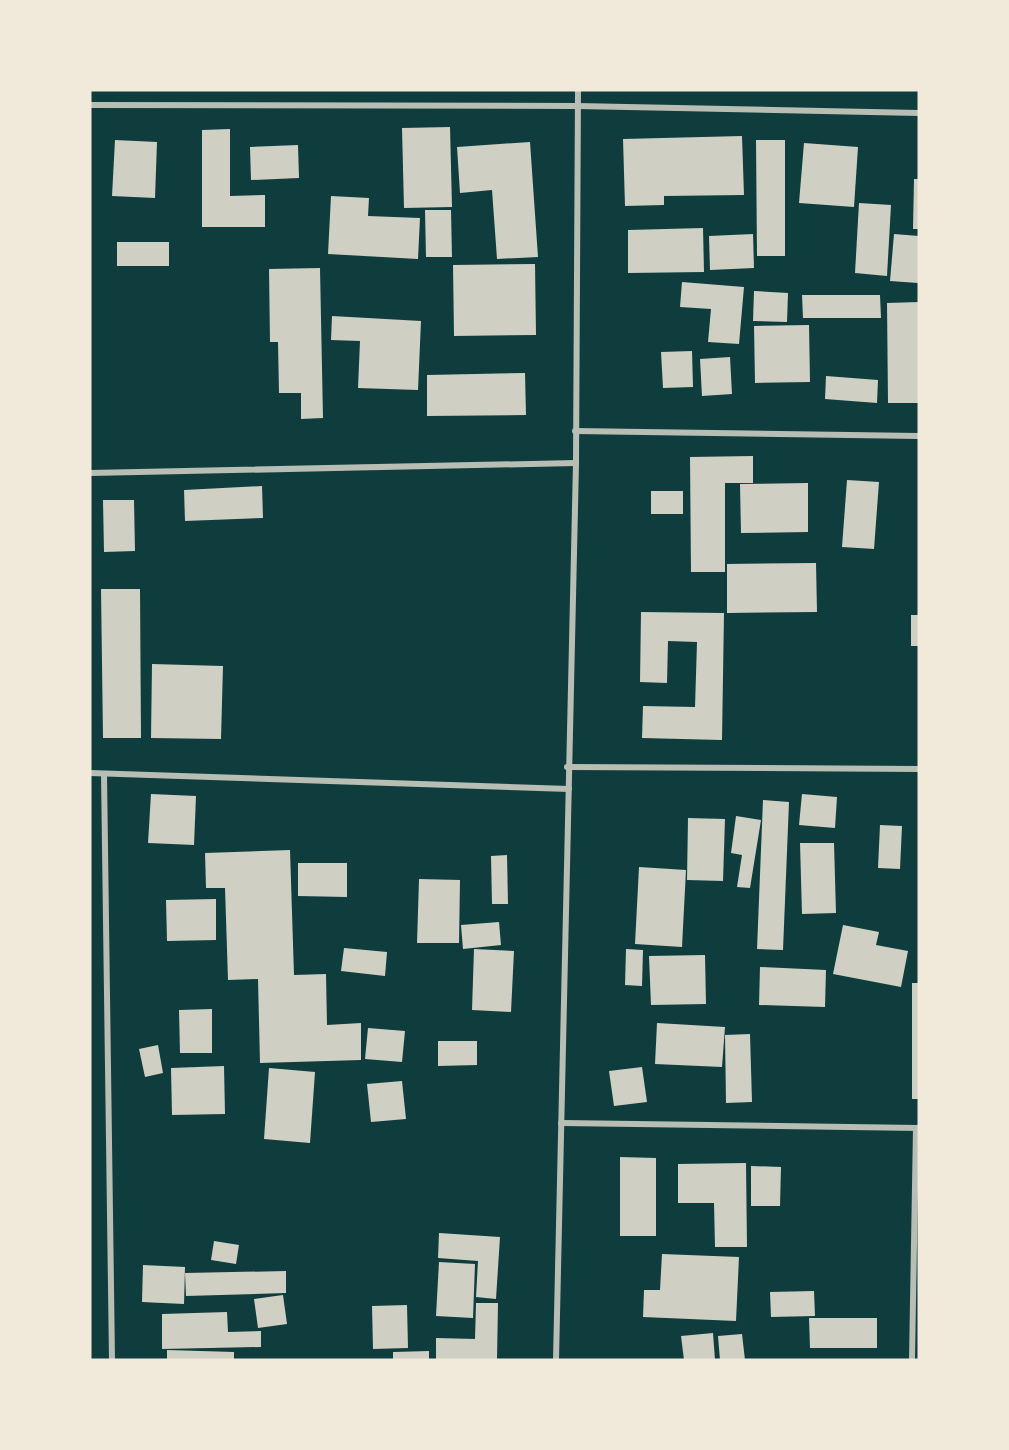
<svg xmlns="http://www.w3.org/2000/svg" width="1009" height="1450" font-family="Cabin,sans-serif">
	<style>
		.building { fill: #cfcfc3 }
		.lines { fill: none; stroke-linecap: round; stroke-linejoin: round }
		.minor { stroke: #b8beb3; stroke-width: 6 }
	</style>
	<rect width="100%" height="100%" fill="#0f3d3e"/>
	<g class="building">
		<polygon points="450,127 452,207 404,208 402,128"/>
		<polygon points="230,129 230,196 265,195 265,227 202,227 202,130"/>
		<polygon points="742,136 744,195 664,196 664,205 625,206 623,139"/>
		<polygon points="115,140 157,142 155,198 112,196"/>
		<polygon points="756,140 785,140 785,256 757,256"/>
		<polygon points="530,142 538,257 497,259 492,190 460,193 457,147"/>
		<polygon points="804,143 858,147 854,207 799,203"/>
		<polygon points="298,145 299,178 251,180 250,147"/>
		<polygon points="914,179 919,179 919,229 913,229"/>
		<polygon points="331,196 369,198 368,216 420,218 418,259 328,254"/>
		<polygon points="859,203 891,205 887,276 855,273"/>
		<polygon points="425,210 451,210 452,257 426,257"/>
		<polygon points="703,228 704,272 628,273 628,230"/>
		<polygon points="753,234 754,268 710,270 709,236"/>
		<polygon points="894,234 919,236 918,283 890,281"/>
		<rect x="117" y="242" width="52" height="24"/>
		<polygon points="535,264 536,335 454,336 453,265"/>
		<polygon points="320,268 323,418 301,419 301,393 279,393 278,342 270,342 269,269"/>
		<polygon points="682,282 744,287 739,344 708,342 711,309 680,307"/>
		<polygon points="754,291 788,293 787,322 753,321"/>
		<polygon points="802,295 880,295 881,318 803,318"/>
		<polygon points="919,302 919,403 888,403 887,303"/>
		<polygon points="332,316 421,321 418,390 358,388 360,341 331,340"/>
		<polygon points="809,325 810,382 755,383 754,326"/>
		<polygon points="692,351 693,387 663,388 661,352"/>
		<polygon points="730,357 732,394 702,396 700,359"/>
		<polygon points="525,373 526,415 427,416 427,375"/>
		<polygon points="826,376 878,380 877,403 825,399"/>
		<polygon points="753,456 753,483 725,483 725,572 691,572 690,457"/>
		<polygon points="847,480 879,482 874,549 842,547"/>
		<polygon points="808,483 808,532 741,533 740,484"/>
		<polygon points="262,486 263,518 185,521 184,490"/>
		<rect x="651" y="491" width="32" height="23"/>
		<polygon points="103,500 134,500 135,551 104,552"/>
		<polygon points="816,563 817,612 727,613 727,564"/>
		<polygon points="101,589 140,589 141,738 103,738"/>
		<polygon points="641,612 724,613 722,740 642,738 643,706 695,707 697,642 668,641 667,683 640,682"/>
		<rect x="911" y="615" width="8" height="31"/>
		<polygon points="152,664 223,666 221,739 151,738"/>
		<polygon points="151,794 196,796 194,845 148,843"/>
		<polygon points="802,794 837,797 835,828 799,825"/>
		<polygon points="763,800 789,802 783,950 757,949"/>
		<polygon points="736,816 761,820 750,888 737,887 742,855 731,853"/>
		<polygon points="688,818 725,819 723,881 687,880"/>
		<polygon points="880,825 902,826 900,869 878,868"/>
		<polygon points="800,843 834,843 836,913 802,914"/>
		<polygon points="290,850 294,975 326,974 327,1025 361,1023 361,1060 260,1063 258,979 228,980 225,888 206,888 205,853"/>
		<polygon points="507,855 508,904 492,904 491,856"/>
		<polygon points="298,863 347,863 347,897 298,896"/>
		<polygon points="639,867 686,870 682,947 635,944"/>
		<polygon points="419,879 460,880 459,943 417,943"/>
		<polygon points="216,899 216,940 167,941 166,900"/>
		<polygon points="499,922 501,945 463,949 461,925"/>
		<polygon points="843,925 879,932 876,945 908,951 901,987 833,974"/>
		<polygon points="344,948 387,952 385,976 341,971"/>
		<polygon points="474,949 514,951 511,1012 472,1010"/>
		<polygon points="626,949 643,950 642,986 625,985"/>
		<polygon points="705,955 706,1004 651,1005 649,956"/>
		<polygon points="760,967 826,970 825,1007 759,1005"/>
		<rect x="912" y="983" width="7" height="116"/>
		<polygon points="212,1009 212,1053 180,1053 179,1010"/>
		<polygon points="657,1023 725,1027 722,1067 655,1064"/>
		<polygon points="368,1028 405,1031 402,1062 365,1059"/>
		<polygon points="750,1034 752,1102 726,1103 725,1035"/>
		<polygon points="438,1041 477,1041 477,1065 438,1066"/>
		<polygon points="158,1045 163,1073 145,1077 139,1049"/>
		<polygon points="224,1066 225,1114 172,1115 171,1068"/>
		<polygon points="642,1067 647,1102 614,1106 609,1071"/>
		<polygon points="269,1068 315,1072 310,1143 264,1139"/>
		<polygon points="402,1081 406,1119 371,1122 367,1084"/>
		<polygon points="620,1157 656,1158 656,1236 620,1236"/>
		<polygon points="746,1163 747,1247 715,1247 714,1203 678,1203 678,1164"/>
		<polygon points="751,1166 781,1167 780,1206 751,1206"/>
		<polygon points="439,1233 500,1237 496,1299 476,1297 478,1261 438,1258"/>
		<polygon points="214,1241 239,1245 236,1264 211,1260"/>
		<polygon points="662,1254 739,1257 736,1321 643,1317 644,1290 660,1290"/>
		<polygon points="439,1262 475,1264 473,1318 436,1316"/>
		<polygon points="143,1265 185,1267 184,1304 142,1302"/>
		<polygon points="286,1271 286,1293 186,1296 185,1273"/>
		<polygon points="814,1291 815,1316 771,1317 770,1292"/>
		<polygon points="283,1295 287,1324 258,1328 254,1299"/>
		<polygon points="476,1303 498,1303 497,1360 436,1360 436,1338 475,1339"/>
		<polygon points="407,1305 408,1348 373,1349 372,1306"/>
		<polygon points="227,1312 228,1332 261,1331 261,1347 162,1349 162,1314"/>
		<polygon points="809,1318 877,1318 877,1348 810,1348"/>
		<polygon points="713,1333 715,1360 684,1360 681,1336"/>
		<polygon points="742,1334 745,1360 720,1360 718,1336"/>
		<polygon points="167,1350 234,1352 234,1360 167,1360"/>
		<polygon points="429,1351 429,1360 393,1360 393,1352"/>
	</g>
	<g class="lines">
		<g class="minor">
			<polyline points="90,105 577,106 919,113"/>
			<polyline points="575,431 919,436"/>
			<polyline points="90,473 576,463"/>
			<polyline points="567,767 919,769"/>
			<polyline points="90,773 569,789"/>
			<polyline points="104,774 112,1360"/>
			<polyline points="561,1123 919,1128"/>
			<polyline points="556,1360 576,463 578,90"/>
			<polyline points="912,1360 916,1128"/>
		</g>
	</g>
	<rect width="1009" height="1450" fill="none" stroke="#f1e9da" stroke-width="183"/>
</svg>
